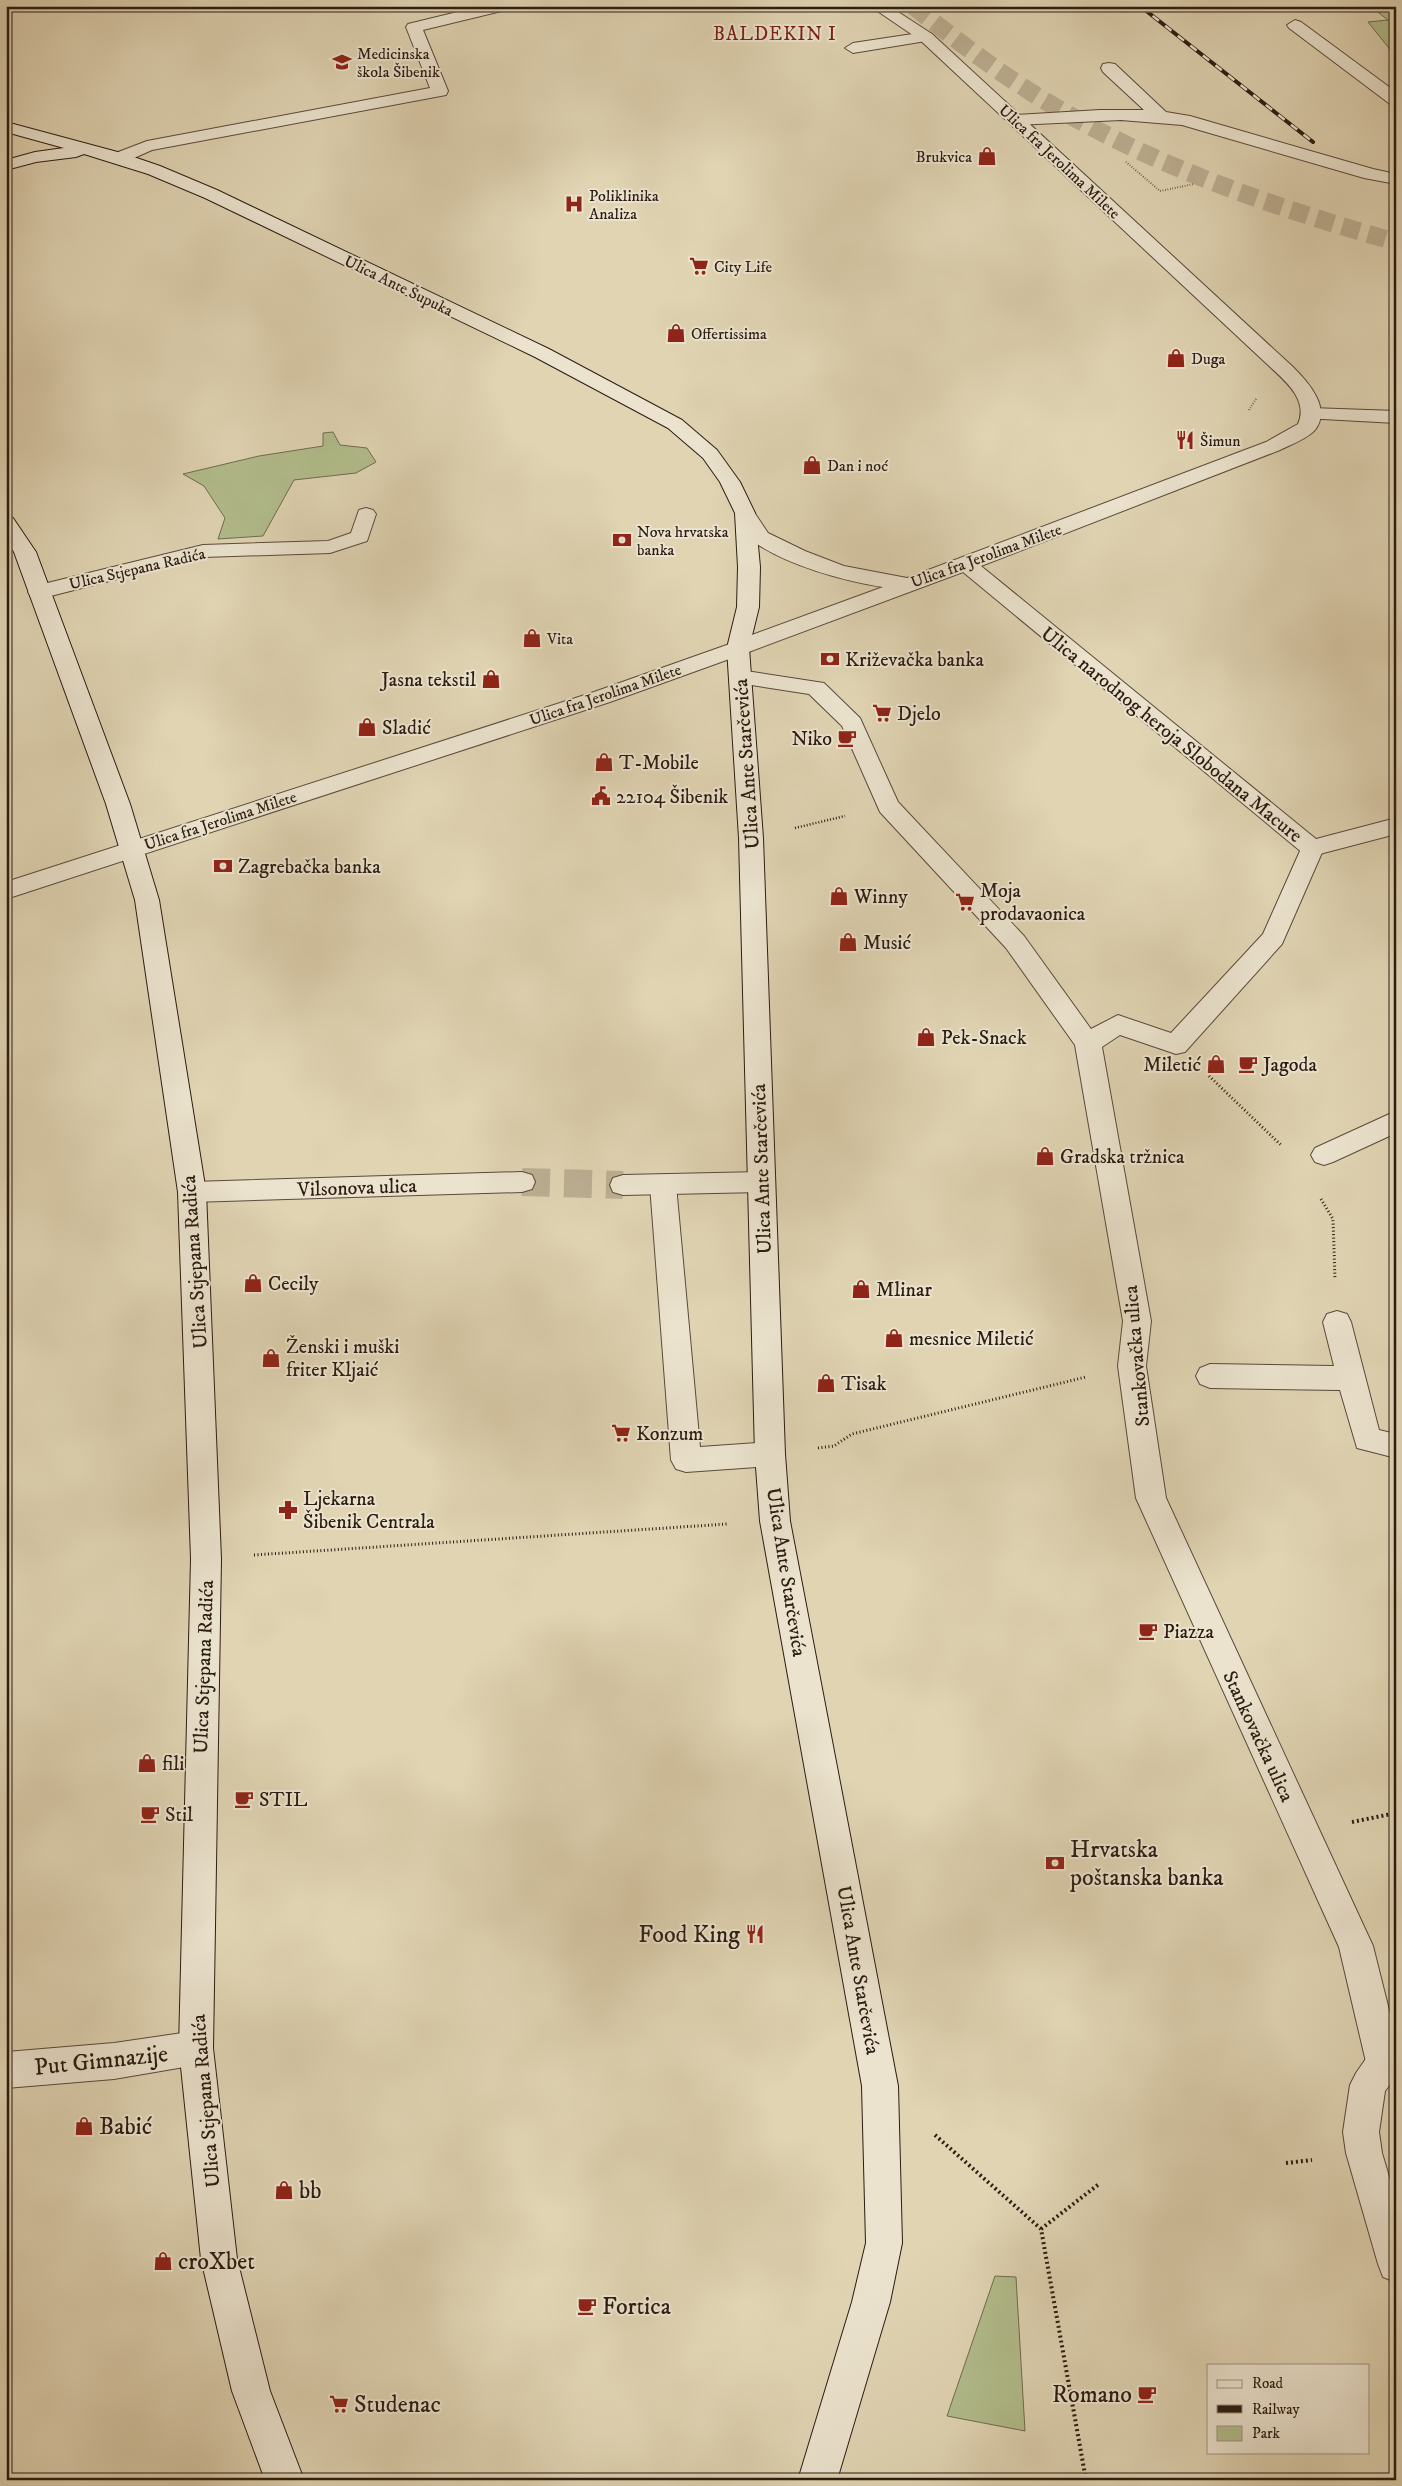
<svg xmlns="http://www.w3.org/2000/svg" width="1402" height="2486" font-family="'IM FELL DW Pica',serif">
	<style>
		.green { fill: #b2bd8c; stroke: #6f6c4f }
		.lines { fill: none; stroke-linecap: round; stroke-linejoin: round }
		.pedestrian-tunnel { stroke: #bcaf93; stroke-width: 28; stroke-dasharray: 28 14; stroke-linecap: butt }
		.primary-tunnel { stroke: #bcaf93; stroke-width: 18; stroke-dasharray: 18 9; stroke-linecap: butt }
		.service-casing { stroke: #594a3a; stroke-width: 2 }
		.pedestrian-casing { stroke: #594a3a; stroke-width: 2 }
		.minor-casing { stroke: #594a3a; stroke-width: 2 }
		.tertiary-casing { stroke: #594a3a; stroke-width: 2 }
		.secondary-casing { stroke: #2c1c12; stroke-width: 2 }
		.path-far3 { stroke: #2c1c12; stroke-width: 2; stroke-dasharray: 0.5 2; stroke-linecap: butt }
		.path-far2 { stroke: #2c1c12; stroke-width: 2.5; stroke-dasharray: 1 2; stroke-linecap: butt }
		.path-far1 { stroke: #2c1c12; stroke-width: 3; stroke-dasharray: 1 2.5; stroke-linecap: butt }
		.path { stroke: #2c1c12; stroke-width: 4; stroke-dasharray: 2 3; stroke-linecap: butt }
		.service { fill: #ebe3ce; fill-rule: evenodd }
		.pedestrian { fill: #ebe3ce; fill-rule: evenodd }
		.minor { fill: #ebe3ce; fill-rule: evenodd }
		.tertiary { fill: #ebe3ce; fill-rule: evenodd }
		.secondary { fill: #ebe3ce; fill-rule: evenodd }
		.rail-casing { stroke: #2c1c12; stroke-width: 4 }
		.rail { stroke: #ebe3ce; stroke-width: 2.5; stroke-dasharray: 8; stroke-linecap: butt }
		.labels { text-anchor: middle; stroke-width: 4; stroke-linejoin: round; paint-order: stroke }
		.far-poi-label { font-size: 16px; fill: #2c1c12; stroke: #ebe3ce; text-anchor: start }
		.far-street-label { font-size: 16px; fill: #2c1c12; stroke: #ebe3ce }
		.far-quarter-label { font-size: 19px; letter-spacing: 1px; fill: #7a1f14; stroke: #ebe3ce }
		.poi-label { font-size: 20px; fill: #2c1c12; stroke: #ebe3ce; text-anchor: start }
		.street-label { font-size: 20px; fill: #2c1c12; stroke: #ebe3ce }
		.near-poi-label { font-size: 24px; fill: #2c1c12; stroke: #ebe3ce; text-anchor: start }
		.near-street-label { font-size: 24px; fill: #2c1c12; stroke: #ebe3ce }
	</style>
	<rect width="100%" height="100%" fill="#e0d4b3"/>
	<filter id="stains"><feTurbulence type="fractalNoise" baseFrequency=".004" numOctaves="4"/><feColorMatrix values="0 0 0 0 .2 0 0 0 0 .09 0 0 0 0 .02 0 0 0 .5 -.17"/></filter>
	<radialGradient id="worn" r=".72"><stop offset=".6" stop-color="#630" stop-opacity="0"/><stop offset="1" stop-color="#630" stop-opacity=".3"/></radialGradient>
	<g class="green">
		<polygon points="1370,6 1396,6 1396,57 1368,22 1388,20"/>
		<polygon points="333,432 340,445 367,448 376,462 356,473 294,480 263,536 218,539 225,518 204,486 183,474 259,456 323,446 323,433"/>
		<polygon points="995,2276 1016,2277 1025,2431 947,2416"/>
	</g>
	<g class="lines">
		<polyline class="pedestrian-tunnel" points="522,1182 623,1185"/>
		<path class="primary-tunnel" d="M913 6C949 34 984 62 1023 87 1137 161 1266 205 1396 242"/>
		<g class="service-casing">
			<g id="service">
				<polygon points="482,6 512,6 510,9 423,30 448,91 446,95 152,150 125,162 113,162 110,158 113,154 147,141 430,88 406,27 408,24"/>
				<polygon points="1295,20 1301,22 1396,92 1396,105 1390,104 1289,28 1287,25"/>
				<polygon points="926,32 932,34 934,37 932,40 853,53 845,48 853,43"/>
				<polygon points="1109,63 1115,64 1166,112 1190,116 1373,169 1396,174 1396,184 1364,178 1182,125 1121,120 1016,125 1010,124 1007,120 1010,116 1016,115 1100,110 1144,110 1103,72 1101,68 1103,64"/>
				<polygon points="1311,408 1396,411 1396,423 1304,418 1301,414 1304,410"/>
				<polygon points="366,508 373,510 376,514 367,541 330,553 203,557 39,599 31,597 28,592 31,587 203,545 328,541 351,533 359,510"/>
				<polygon points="663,1175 673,1178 676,1185 700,1447 770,1442 780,1445 785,1454 780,1463 770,1466 686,1472 676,1469 671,1460 650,1185 653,1178"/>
				<polygon points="1337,1311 1347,1314 1351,1322 1379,1430 1396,1434 1396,1458 1357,1448 1340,1390 1210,1388 1200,1384 1196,1376 1200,1368 1210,1364 1334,1366 1323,1322 1327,1314"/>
			</g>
		</g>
		<g class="pedestrian-casing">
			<g id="pedestrian">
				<polygon points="740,670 824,683 860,718 898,802 1024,936 1091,1029 1118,1015 1171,1033 1263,934 1304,842 1312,840 1320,842 1324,848 1282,944 1185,1052 1176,1054 1120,1035 1102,1047 1151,1321 1146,1366 1166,1498 1373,1946 1396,2038 1396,2075 1384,2080 1372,2074 1366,2062 1339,1947 1136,1498 1118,1366 1123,1321 1075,1045 1006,948 880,812 842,726 809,694 732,682 729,677 732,672"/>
				<polygon points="522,1172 532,1175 535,1182 532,1189 522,1192 192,1202 182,1199 178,1192 182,1185 192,1182"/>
				<polygon points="761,1172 771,1175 774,1182 771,1189 761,1192 623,1195 613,1192 610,1185 613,1178 623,1175"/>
				<polygon points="196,2031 208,2036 213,2048 208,2060 196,2065 114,2079 6,2088 6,2052 114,2043"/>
			</g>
		</g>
		<g class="minor-casing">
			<g id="minor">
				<path d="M870 6H889L932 34 1293 367C1308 382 1333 409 1314 431 1306 439 1290 445 1280 450L981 566 1316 839 1396 818V834L1312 856 1304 854 963 572 746 653 738 655 730 653 727 648 730 643 883 587C843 581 787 565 754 542 746 536 740 522 735 513L738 509 745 507 752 509 768 533 805 551 844 566 907 578 1266 442 1298 424C1309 399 1284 380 1267 364L920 40Z"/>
				<polygon points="1396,1111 1396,1133 1333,1162 1324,1165 1315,1162 1311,1155 1315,1148"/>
				<polygon points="1396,2042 1396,2077 1385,2091 1379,2132 1382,2153 1396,2200 1396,2282 1383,2277 1378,2264 1346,2153 1343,2132 1350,2085 1356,2073 1372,2050"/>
			</g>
		</g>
		<g class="tertiary-casing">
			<polygon id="tertiary" points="738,641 746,643 749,648 746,653 610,702 6,899 6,882 594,692"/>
		</g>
		<g class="secondary-casing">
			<g id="secondary">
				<polygon points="6,122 125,154 160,166 217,190 549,349 682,420 717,450 740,482 755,513 760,567 759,607 749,648 763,838 785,1454 790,1521 898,2086 902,2243 890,2302 837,2480 798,2480 852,2302 866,2243 862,2086 760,1521 755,1454 739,838 727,648 737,607 738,567 735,513 720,482 703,458 668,428 535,357 205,198 148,174 84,154 76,157 36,162 6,170 6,160 35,152 64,148 6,132"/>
				<polygon points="6,516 13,518 36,552 130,804 159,900 206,1192 221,1559 213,2048 237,2259 270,2391 304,2480 265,2480 232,2391 201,2259 179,2048 191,1559 178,1192 135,900 106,804 14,552 6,539"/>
			</g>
		</g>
		<g class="path-far3">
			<polyline points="1126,162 1160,191 1194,184"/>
			<polyline points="1249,410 1256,399"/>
		</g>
		<polyline class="path-far2" points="795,828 845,816"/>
		<g class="path-far1">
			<polyline points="1209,1076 1282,1146"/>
			<polyline points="1321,1199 1333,1219 1335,1279"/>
			<polyline points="818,1448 834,1446 852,1434 1086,1377"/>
			<polyline points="254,1555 727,1524"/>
		</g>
		<g class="path">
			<polyline points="1352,1822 1396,1813"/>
			<polyline points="935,2135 1041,2229 1086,2480"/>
			<polyline points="1286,2163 1312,2160"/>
			<polyline points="1041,2229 1099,2184"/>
		</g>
		<use href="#service" class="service"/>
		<use href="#pedestrian" class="pedestrian"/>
		<use href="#minor" class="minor"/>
		<use href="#tertiary" class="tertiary"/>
		<use href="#secondary" class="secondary"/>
		<g class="rail-casing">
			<polyline id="rail" points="1140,6 1313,142"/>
		</g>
		<use href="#rail" class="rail"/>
	</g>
	<defs>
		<g id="school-bare" transform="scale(1.5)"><path d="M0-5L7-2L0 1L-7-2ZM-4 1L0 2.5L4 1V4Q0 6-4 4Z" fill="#8f2418" stroke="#ebe3ce" stroke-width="2.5" paint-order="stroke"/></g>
		<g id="shop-bare" transform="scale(1.5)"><path d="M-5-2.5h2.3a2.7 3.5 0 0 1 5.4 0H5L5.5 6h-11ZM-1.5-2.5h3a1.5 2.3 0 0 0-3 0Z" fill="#8f2418" stroke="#ebe3ce" stroke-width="2.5" paint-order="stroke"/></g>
		<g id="hospital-bare" transform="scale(1.5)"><path d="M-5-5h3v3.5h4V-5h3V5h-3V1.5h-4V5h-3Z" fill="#8f2418" stroke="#ebe3ce" stroke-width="2.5" paint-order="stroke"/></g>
		<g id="supermarket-bare" transform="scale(1.5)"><path d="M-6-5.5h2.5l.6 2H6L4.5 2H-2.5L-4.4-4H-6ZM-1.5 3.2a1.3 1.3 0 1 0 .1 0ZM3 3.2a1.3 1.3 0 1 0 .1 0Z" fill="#8f2418" stroke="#ebe3ce" stroke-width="2.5" paint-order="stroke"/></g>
		<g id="restaurant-bare" transform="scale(1.5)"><path d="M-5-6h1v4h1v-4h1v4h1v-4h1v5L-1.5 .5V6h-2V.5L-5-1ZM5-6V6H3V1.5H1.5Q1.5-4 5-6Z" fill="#8f2418" stroke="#ebe3ce" stroke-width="2.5" paint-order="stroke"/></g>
		<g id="bank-bare" transform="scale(1.5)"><path d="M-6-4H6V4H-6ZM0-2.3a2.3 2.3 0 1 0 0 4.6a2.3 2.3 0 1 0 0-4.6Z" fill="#8f2418" stroke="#ebe3ce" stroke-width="2.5" paint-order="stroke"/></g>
		<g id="cafe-bare" transform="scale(1.5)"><path d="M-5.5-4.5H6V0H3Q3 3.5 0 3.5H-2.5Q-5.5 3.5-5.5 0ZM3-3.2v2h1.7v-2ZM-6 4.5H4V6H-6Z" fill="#8f2418" stroke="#ebe3ce" stroke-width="2.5" paint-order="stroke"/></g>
		<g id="civic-bare" transform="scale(1.5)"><path d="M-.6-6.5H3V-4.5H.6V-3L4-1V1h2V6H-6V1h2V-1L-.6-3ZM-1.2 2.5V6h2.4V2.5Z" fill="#8f2418" stroke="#ebe3ce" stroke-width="2.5" paint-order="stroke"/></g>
		<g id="pharmacy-bare" transform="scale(1.5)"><path d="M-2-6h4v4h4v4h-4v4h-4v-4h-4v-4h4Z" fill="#8f2418" stroke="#ebe3ce" stroke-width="2.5" paint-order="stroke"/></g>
	</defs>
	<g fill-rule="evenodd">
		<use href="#school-bare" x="342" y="62"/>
		<use href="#shop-bare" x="987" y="156"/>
		<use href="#hospital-bare" x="574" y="204"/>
		<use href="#supermarket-bare" x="699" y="266"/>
		<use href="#shop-bare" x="676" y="333"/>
		<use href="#shop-bare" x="1176" y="358"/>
		<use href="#restaurant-bare" x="1185" y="440"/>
		<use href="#shop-bare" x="812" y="465"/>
		<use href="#bank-bare" x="622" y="540"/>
		<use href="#shop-bare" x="532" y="638"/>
		<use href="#bank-bare" x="830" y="659"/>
		<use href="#shop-bare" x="491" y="679"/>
		<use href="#supermarket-bare" x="882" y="713"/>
		<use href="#shop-bare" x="367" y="727"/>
		<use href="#cafe-bare" x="847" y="738"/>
		<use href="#shop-bare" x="604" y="762"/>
		<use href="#civic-bare" x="601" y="796"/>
		<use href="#bank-bare" x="223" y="866"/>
		<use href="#shop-bare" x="839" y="896"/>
		<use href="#supermarket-bare" x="965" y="902"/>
		<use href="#shop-bare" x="848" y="942"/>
		<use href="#shop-bare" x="926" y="1037"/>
		<use href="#shop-bare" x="1216" y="1064"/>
		<use href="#cafe-bare" x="1248" y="1064"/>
		<use href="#shop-bare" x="1045" y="1156"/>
		<use href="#shop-bare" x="253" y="1283"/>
		<use href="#shop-bare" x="861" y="1289"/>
		<use href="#shop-bare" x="894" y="1338"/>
		<use href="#shop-bare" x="271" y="1358"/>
		<use href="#shop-bare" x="826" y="1383"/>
		<use href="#supermarket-bare" x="621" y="1433"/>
		<use href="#pharmacy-bare" x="288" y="1510"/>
		<use href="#cafe-bare" x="1148" y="1631"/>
		<use href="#shop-bare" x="147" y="1763"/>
		<use href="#cafe-bare" x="244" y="1799"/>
		<use href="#cafe-bare" x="150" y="1814"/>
		<use href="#bank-bare" x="1055" y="1863"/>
		<use href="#restaurant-bare" x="755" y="1934"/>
		<use href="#shop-bare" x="84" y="2126"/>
		<use href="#shop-bare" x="284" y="2190"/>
		<use href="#shop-bare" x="163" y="2261"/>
		<use href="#cafe-bare" x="587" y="2306"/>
		<use href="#cafe-bare" x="1147" y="2394"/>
		<use href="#supermarket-bare" x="339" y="2404"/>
	</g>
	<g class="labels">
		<g class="far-poi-label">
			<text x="357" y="59">Medicinska<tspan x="357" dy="18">škola Šibenik</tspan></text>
			<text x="972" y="162" text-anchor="end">Brukvica</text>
			<text x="589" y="201">Poliklinika<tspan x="589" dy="18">Analiza</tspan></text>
			<text x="714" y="272">City Life</text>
			<text x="691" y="339">Offertissima</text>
			<text x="1191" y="364">Duga</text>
			<text x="1200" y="446">Šimun</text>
			<text x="827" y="471">Dan i noć</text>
			<text x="637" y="537">Nova hrvatska<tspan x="637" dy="18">banka</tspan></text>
			<text x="547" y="644">Vita</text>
		</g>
		<g class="far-street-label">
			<text transform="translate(1060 161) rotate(43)" y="6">Ulica fra Jerolima Milete</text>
			<text transform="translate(399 285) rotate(26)" y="6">Ulica Ante Šupuka</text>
			<text transform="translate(986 555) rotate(-20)" y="6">Ulica fra Jerolima Milete</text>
			<text transform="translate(137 568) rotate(-13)" y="6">Ulica Stjepana Radića</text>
			<text transform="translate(605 694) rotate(-19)" y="6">Ulica fra Jerolima Milete</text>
			<text transform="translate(220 820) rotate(-18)" y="6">Ulica fra Jerolima Milete</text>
		</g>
		<g class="far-quarter-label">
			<text x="775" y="40">BALDEKIN I</text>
		</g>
		<g class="poi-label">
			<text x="845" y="666">Križevačka banka</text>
			<text x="476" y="686" text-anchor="end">Jasna tekstil</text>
			<text x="897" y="720">Djelo</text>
			<text x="382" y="734">Sladić</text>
			<text x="832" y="745" text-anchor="end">Niko</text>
			<text x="619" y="769">T-Mobile</text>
			<text x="616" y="803">22104 Šibenik</text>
			<text x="238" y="873">Zagrebačka banka</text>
			<text x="980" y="897">Moja<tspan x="980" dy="23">prodavaonica</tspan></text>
			<text x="854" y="903">Winny</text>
			<text x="863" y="949">Musić</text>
			<text x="941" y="1044">Pek-Snack</text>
			<text x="1201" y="1071" text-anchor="end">Miletić</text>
			<text x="1263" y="1071">Jagoda</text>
			<text x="1060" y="1163">Gradska tržnica</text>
			<text x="268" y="1290">Cecily</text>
			<text x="876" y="1296">Mlinar</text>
			<text x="909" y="1345">mesnice Miletić</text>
			<text x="286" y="1353">Ženski i muški<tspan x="286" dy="23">friter Kljaić</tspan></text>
			<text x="841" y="1390">Tisak</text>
			<text x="636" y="1440">Konzum</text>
			<text x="303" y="1505">Ljekarna<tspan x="303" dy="23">Šibenik Centrala</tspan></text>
			<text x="1163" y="1638">Piazza</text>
			<text x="162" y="1770">fili</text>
			<text x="259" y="1806">STIL</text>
			<text x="165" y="1821">Stil</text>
		</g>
		<g class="street-label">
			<text transform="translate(1172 734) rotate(39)" y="7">Ulica narodnog heroja Slobodana Macure</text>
			<text transform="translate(746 764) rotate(-94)" y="7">Ulica Ante Starčevića</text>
			<text transform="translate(761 1169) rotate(-92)" y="7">Ulica Ante Starčevića</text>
			<text transform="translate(357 1187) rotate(-2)" y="7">Vilsonova ulica</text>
			<text transform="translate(194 1262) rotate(-94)" y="7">Ulica Stjepana Radića</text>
			<text transform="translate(1136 1356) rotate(-95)" y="7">Stankovačka ulica</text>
			<text transform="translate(787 1572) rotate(81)" y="7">Ulica Ante Starčevića</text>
			<text transform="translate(203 1667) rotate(-88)" y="7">Ulica Stjepana Radića</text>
			<text transform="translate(1259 1736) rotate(65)" y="7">Stankovačka ulica</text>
			<text transform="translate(859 1970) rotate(80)" y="7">Ulica Ante Starčevića</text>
			<text transform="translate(205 2101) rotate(-95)" y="7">Ulica Stjepana Radića</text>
		</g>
		<g class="near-poi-label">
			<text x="1070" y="1857">Hrvatska<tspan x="1070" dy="28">poštanska banka</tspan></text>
			<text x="740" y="1942" text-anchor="end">Food King</text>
			<text x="99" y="2134">Babić</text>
			<text x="299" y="2198">bb</text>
			<text x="178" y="2269">croXbet</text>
			<text x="602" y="2314">Fortica</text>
			<text x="1132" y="2402" text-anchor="end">Romano</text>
			<text x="354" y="2412">Studenac</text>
		</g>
		<g class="near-street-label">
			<text transform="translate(101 2060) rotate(-6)" y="8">Put Gimnazije</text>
		</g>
	</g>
	<rect width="1402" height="2486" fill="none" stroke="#e0d4b3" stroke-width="25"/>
	<rect x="8" y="8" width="1387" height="2471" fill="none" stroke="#2c1c12" stroke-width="2.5"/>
	<rect x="12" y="12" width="1377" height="2461" fill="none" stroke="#2c1c12"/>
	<rect x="1207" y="2364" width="162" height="90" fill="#ebe3ce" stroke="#9f9383"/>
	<rect x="1217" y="2380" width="25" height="8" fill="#ebe3ce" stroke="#9f9383"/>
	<text x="1252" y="2388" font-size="15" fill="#2c1c12">Road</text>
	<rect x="1217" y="2405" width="25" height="8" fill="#2c1c12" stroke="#9f9383"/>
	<text x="1252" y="2414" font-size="15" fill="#2c1c12">Railway</text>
	<rect x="1217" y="2426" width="25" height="15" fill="#b2bd8c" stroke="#9f9383"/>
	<text x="1252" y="2438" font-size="15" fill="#2c1c12">Park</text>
	<rect width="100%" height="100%" filter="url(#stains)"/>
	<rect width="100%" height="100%" fill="url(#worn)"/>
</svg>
